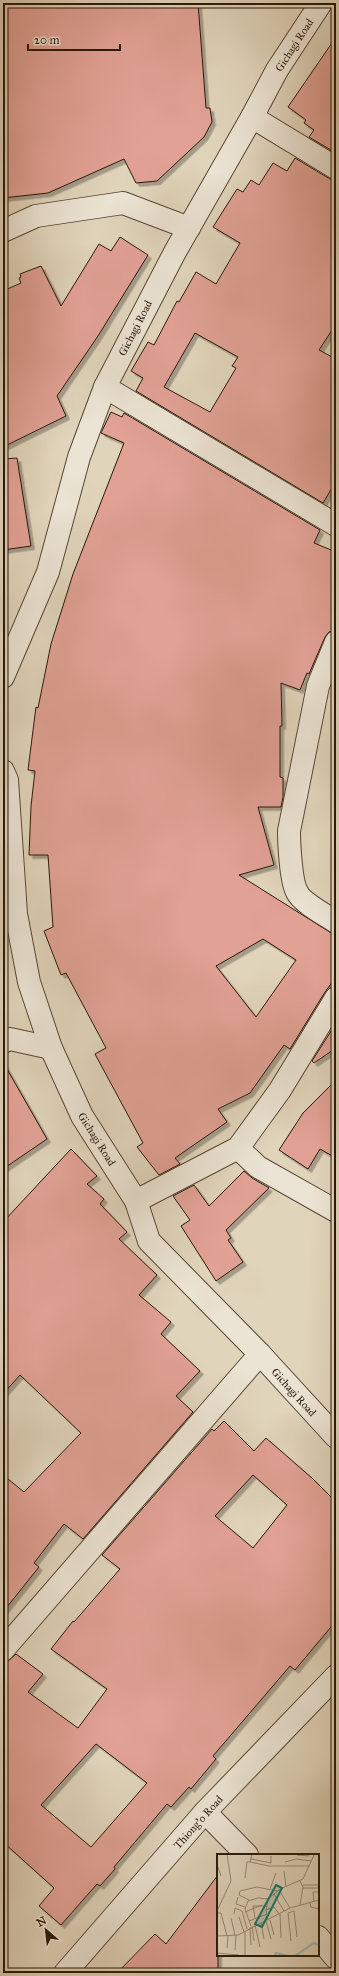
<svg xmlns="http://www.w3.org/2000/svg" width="339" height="1976" font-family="'IM FELL Great Primer',serif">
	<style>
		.building { fill: #e1a195; stroke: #291809; fill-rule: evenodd; filter: url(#shadow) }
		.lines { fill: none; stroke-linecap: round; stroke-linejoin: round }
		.street-casing { stroke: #574736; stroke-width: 24 }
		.street { stroke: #ebe3d3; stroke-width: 22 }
		.labels { text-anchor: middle; stroke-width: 4; stroke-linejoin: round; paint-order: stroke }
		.street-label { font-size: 11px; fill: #291809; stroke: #ebe3d3 }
		.inset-river { fill: none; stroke: #9bb5bd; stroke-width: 2 }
		.inset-road { fill: none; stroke: #978974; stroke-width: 1 }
		.view { fill: #0f766e; fill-opacity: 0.15; stroke: #0f766e; stroke-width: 2 }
		.inset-edge { fill: none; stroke: #291809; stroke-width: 2 }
	</style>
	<defs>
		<filter id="shadow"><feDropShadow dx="3.5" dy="3.5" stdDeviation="0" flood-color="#0004"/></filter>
	</defs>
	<rect width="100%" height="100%" fill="#e0d4bb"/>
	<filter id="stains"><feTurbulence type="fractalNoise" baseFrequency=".005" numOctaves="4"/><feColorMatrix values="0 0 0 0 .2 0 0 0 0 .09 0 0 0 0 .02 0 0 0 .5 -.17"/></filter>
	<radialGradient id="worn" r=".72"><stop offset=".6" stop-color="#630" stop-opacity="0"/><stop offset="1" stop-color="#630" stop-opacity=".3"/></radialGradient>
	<g class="building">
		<polygon points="3,3 198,3 206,108 210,108 212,122 204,137 157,181 136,183 124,159 48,193 3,198"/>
		<polygon points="336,37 336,153 309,137 314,130 304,123 306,120 288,107"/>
		<path d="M295 158 330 179 336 180V324L319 350 336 359V481L323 503 136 391 143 378 131 371 148 342 154 345 177 301 179 302 196 272 216 284 240 243 213 227 237 189 243 192 251 180 259 185 273 163 287 171ZM195 333 238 357 232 366 236 368 210 412 164 387Z"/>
		<polygon points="120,237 148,255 98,336 57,396 66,416 3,447 3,291 21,283 19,278 21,277 20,274 41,266 61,306 99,244 111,251"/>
		<path d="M111 412 122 417 124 413 320 530 314 543 336 552V630L329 632 325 637 309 674 307 673 300 690 281 683 282 726H280V777L283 778V797L281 807H258L274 865 239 875 336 936V977L325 992 290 1049 284 1045 250 1093 218 1109 227 1122 175 1158 180 1164 159 1175 137 1147 143 1143 95 1054 106 1048 66 973 61 975 44 931 53 927 48 855H29L31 806 35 771 28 770 36 707 38 708 51 644 73 574 124 443 101 433ZM263 939 296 960 256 1017 216 966Z"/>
		<polygon points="17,458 31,546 3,550 3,459"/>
		<polygon points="333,1028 336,1030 336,1048 314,1063 312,1061"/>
		<polygon points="3,1062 47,1139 3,1169"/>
		<polygon points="336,1080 336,1158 320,1149 308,1169 279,1150 303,1113"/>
		<polygon points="71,1149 97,1176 87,1184 104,1199 100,1204 127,1232 119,1239 157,1275 139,1295 171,1322 161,1334 200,1371 176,1396 193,1412 83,1539 64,1524 34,1563 39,1567 3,1612 3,1475 24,1492 81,1433 20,1375 3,1394 3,1222"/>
		<polygon points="244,1171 252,1178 269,1188 226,1230 231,1238 228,1240 243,1262 216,1281 181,1226 190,1220 173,1196 194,1185 209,1206"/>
		<path d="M224 1421 254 1451 266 1438 312 1478 336 1502V1621L295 1670 290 1666 213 1756 216 1759 191 1789 189 1787 171 1807 167 1804 114 1867 115 1869 100 1886 97 1884 61 1925 39 1906 54 1888 3 1842V1662H7L16 1654 43 1674 28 1692 78 1728 107 1689 51 1649 73 1621 74 1622 120 1569 102 1555 212 1429 214 1431ZM253 1475 287 1505 253 1548 215 1516ZM96 1744 147 1783 91 1847 41 1805Z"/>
		<polygon points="218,1875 218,1973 117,1973 155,1934 166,1944"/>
	</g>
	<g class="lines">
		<g class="street-casing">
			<g id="street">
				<polyline points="252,117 336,168"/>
				<polyline points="3,231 36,216 123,203 189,228"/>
				<polyline points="105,387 336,525"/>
				<path d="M336 642 318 686 289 831C289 844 291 882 297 892 301 902 327 916 336 922"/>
				<polyline points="3,677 48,572 79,457 105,387 175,252 252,117 277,70 321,3"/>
				<polyline points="3,771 7,780 16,914 29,982 51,1048 82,1116 136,1201 149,1241 260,1354 336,1437"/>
				<polyline points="3,1042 10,1039 51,1048"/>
				<polyline points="238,1148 258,1167 336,1211"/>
				<polyline points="136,1201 238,1148 280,1090 336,998"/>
				<polyline points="3,1650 260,1354"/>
				<polyline points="205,1812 247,1855"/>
				<polyline points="318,1937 336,1958"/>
				<polyline points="65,1973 205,1812 336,1676"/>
			</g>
		</g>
		<use href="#street" class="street"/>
	</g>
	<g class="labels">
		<g class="street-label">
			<text transform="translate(294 45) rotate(-57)" y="4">Gichagi Road</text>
			<text transform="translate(135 328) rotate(-63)" y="4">Gichagi Road</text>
			<text transform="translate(97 1139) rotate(58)" y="4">Gichagi Road</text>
			<text transform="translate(294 1392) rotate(48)" y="4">Gichagi Road</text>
			<text transform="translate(198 1822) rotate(-48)" y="4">Thiong'o Road</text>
		</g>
	</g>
	<g transform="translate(217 1854)">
		<rect width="102" height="102" fill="#e0d4bb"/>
		<path class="inset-river" d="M57 102 59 99 71 102M78 102 97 89 102 91"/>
		<path class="inset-road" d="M44 0H69M80 1 92 2M34 5 54 9V2M33 8 52 12H92M68 8 79 5 94 7M0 10 4 22M67 17 69 33M28 24 30 8H33L35 0M83 27 86 33 83 51M86 31H102M86 34H102M53 35 59 19M62 36 73 54M57 40 67 57M21 43 19 50 28 53M32 46 22 41 23 37 40 33 60 37M97 48 96 38H102M93 49 94 53 102 55M49 56 57 53 62 60M0 57 14 27 10 0M28 58 45 51M0 59H4L10 82M17 60 18 54 25 57 30 75M63 60 64 84M22 63 27 78M14 64 18 81M38 64 36 52H49M51 66 49 57 51 45 63 35 86 25 97 1M53 66 57 81M32 67 50 60M49 67 54 85M44 68 47 85M38 71 43 93M34 72 28 55 31 47 41 44 51 45M35 72 37 87M33 73 34 91M0 82 21 81 73 54 102 46M74 87 71 59 77 57 80 83M10 94 11 82M18 96 19 81M0 99 22 101M28 102V77"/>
		<path class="view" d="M59 31 65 34 45 73 38 70Z"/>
		<rect width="102" height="102" class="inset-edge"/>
	</g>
	<rect width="339" height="1976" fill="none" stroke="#e0d4bb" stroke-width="16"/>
	<rect x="4" y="4" width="331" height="1968" fill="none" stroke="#291809" stroke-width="2"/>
	<rect x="8" y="8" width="323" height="1960" fill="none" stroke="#291809"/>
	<g transform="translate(46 1930) rotate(332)" stroke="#ebe3d3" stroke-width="3" paint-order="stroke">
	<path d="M0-3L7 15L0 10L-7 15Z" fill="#291809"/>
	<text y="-6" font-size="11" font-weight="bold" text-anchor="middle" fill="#291809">N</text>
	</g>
	<path d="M28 44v6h92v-6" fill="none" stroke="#291809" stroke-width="2"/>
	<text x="34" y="44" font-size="12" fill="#291809" stroke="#ebe3d3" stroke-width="3" paint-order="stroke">20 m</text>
	<rect width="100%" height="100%" filter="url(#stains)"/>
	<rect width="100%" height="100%" fill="url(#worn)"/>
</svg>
